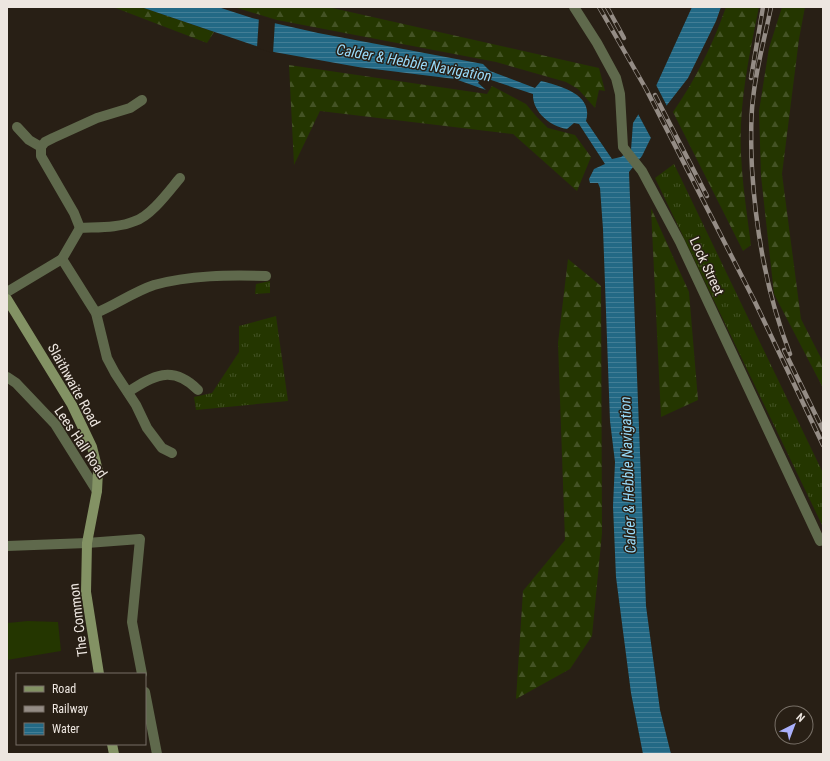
<svg xmlns="http://www.w3.org/2000/svg" width="830" height="761" font-family="'Roboto Condensed',sans-serif">
	<style>
		.grass { fill: url(#grass-tufts) }
		.forest { fill: url(#forest-firs) }
		.garden { fill: #243600 }
		.water { fill: url(#water-rules) }
		.pier { fill: #281f15 }
		.lines { fill: none; stroke-linecap: round; stroke-linejoin: round }
		.minor { stroke: #5f694c; stroke-width: 10 }
		.tertiary { stroke: #5f694c; stroke-width: 10 }
		.secondary { stroke: #839264; stroke-width: 10 }
		.rail-casing { stroke: #948c85; stroke-width: 4.5 }
		.rail { stroke: #281f15; stroke-width: 3; stroke-dasharray: 9; stroke-linecap: butt }
		.labels { text-anchor: middle; stroke-width: 3; stroke-linejoin: round; paint-order: stroke }
		.street-label { font-size: 14px; fill: #ede6e0; stroke: #281f15 }
		.water-label { font-size: 15px; font-style: italic; fill: #98daf9; stroke: #281f15 }
	</style>
	<defs>
		<pattern id="grass-tufts" width="24" height="20" patternUnits="userSpaceOnUse"><rect width="24" height="20" fill="#243600"/><path d="M3 7l-1-3M5 7V3M7 7l1-3M15 17l-1-3M17 17v-4M19 17l1-3" fill="none" stroke="#445325"/></pattern>
		<pattern id="forest-firs" width="22" height="20" patternUnits="userSpaceOnUse"><rect width="22" height="20" fill="#243600"/><path d="M5 1l3.5 6h-7zM16 11l3.5 6h-7z" fill="#445325"/></pattern>
		<pattern id="water-rules" width="6" height="5" patternUnits="userSpaceOnUse"><rect width="6" height="5" fill="#236985"/><path d="M0 2.5h6" fill="none" stroke="#437e96"/></pattern>
	</defs>
	<rect width="100%" height="100%" fill="#281f15"/>
	<g class="grass">
		<polygon points="674,164 823,473 823,527 655,178"/>
		<polygon points="270,281 270,293 255,294 256,284"/>
		<polygon points="276,316 288,401 196,410 194,397 212,393 239,352 239,326"/>
	</g>
	<g class="forest">
		<polygon points="113,7 141,7 214,32 207,43"/>
		<polygon points="234,7 328,7 599,68 605,91 599,90 595,108 578,89 566,82 496,62 277,20"/>
		<path d="M726 7H759C751 46 743 84 741 124 739 164 746 206 751 245L743 251 673 112C696 79 713 44 726 7Z"/>
		<polygon points="782,7 805,7 799,39 782,174 801,319 823,362 823,388 774,294 761,176 759,111 769,48"/>
		<polygon points="289,65 487,94 492,86 526,104 536,116 548,128 575,135 591,157 577,191 513,134 320,111 294,165"/>
		<polygon points="651,208 689,292 698,400 661,417"/>
		<polygon points="568,259 601,286 602,533 592,636 570,669 516,699 523,591 565,540 558,343"/>
	</g>
	<polygon class="garden" points="28,621 58,622 61,651 7,660 7,623"/>
	<path class="water" d="M141 7H218L252 18 318 33 483 64 490 71 535 88 541 81C560 86 594 94 586 121L612 159 621 157 631 150 633 123 656 86 692 7H721L716 21 688 78 667 105 642 156 629 172 646 606 660 710 671 754H643L631 693 616 577 613 506 615 462 610 421 603 229 600 188 598 183H590L589 179 594 169 605 164 579 124 574 123 567 129C551 127 532 112 533 94L488 79 481 78 478 83 486 90 455 79 358 67 274 52Z"/>
	<g class="pier">
		<polygon points="259,17 275,21 273,53 257,48"/>
		<polygon points="655,83 668,108 652,140 637,112"/>
	</g>
	<g class="lines">
		<g class="minor">
			<polyline points="574,7 597,43 616,78 620,94 623,147 642,171 680,242 820,541"/>
			<polyline points="17,127 29,140 41,147"/>
			<polyline points="80,228 74,213 41,156 41,147 45,142 53,138 97,118 130,108 142,100"/>
			<polyline points="62,259 96,313 107,358 115,373 136,405 147,428 162,448 172,453"/>
			<path d="M7 292 62 259 80 228C97 227 119 228 135 221 151 216 169 191 180 178"/>
			<path d="M96 313C116 305 133 292 154 285 190 275 229 275 266 276"/>
			<polyline points="7,377 16,383 55,424 97,491"/>
			<path d="M128 392C153 376 172 364 198 390"/>
			<polyline points="87,543 140,539 132,622 142,674"/>
			<polyline points="145,692 157,754"/>
		</g>
		<polyline class="tertiary" points="7,546 87,543"/>
		<g class="secondary">
			<polyline points="7,299 72,405 92,447 98,471 97,491 87,543 86,592 99,674"/>
			<polyline points="112,744 114,754"/>
		</g>
		<g class="rail-casing">
			<g id="rail">
				<polyline points="599,7 646,89 754,300 823,445"/>
				<polyline points="607,7 624,38"/>
				<path d="M771 7C765 37 756 68 753 99 750 122 751 146 752 169 756 233 767 295 790 354"/>
				<polyline points="751,78 763,7"/>
				<polyline points="655,95 707,196"/>
				<polyline points="784,350 823,430"/>
			</g>
		</g>
		<use href="#rail" class="rail"/>
	</g>
	<g class="labels">
		<g class="street-label">
			<text transform="translate(707 266) rotate(65)" y="5">Lock Street</text>
			<text transform="translate(74 385) rotate(61)" y="5">Slaithwaite Road</text>
			<text transform="translate(81 442) rotate(56)" y="5">Lees Hall Road</text>
			<text transform="translate(78 620) rotate(-97)" y="5">The Common</text>
		</g>
		<g class="water-label">
			<text transform="translate(414 63) rotate(10)" y="5">Calder &amp; Hebble Navigation</text>
			<text transform="translate(628 475) rotate(-92)" y="5">Calder &amp; Hebble Navigation</text>
		</g>
	</g>
	<rect width="830" height="761" fill="none" stroke="#ede6e0" stroke-width="16"/>
	<rect x="16" y="673" width="130" height="72" fill="#281f15" stroke="#776f66"/>
	<rect x="24" y="686" width="20" height="6" fill="#839264" stroke="#776f66"/>
	<text x="52" y="693" font-size="12" fill="#ede6e0">Road</text>
	<rect x="24" y="706" width="20" height="6" fill="#948c85" stroke="#776f66"/>
	<text x="52" y="713" font-size="12" fill="#ede6e0">Railway</text>
	<rect x="24" y="723" width="20" height="12" fill="url(#water-rules)" stroke="#776f66"/>
	<text x="52" y="733" font-size="12" fill="#ede6e0">Water</text>
	<g transform="translate(794 725) rotate(42)"><circle r="19" fill="#281f15" stroke="#776f66"/>
	<path d="M0-3L7 15L0 10L-7 15Z" fill="#aab0fb"/>
	<text y="-6" font-size="11" font-weight="bold" text-anchor="middle" fill="#ede6e0">N</text>
	</g>
</svg>
